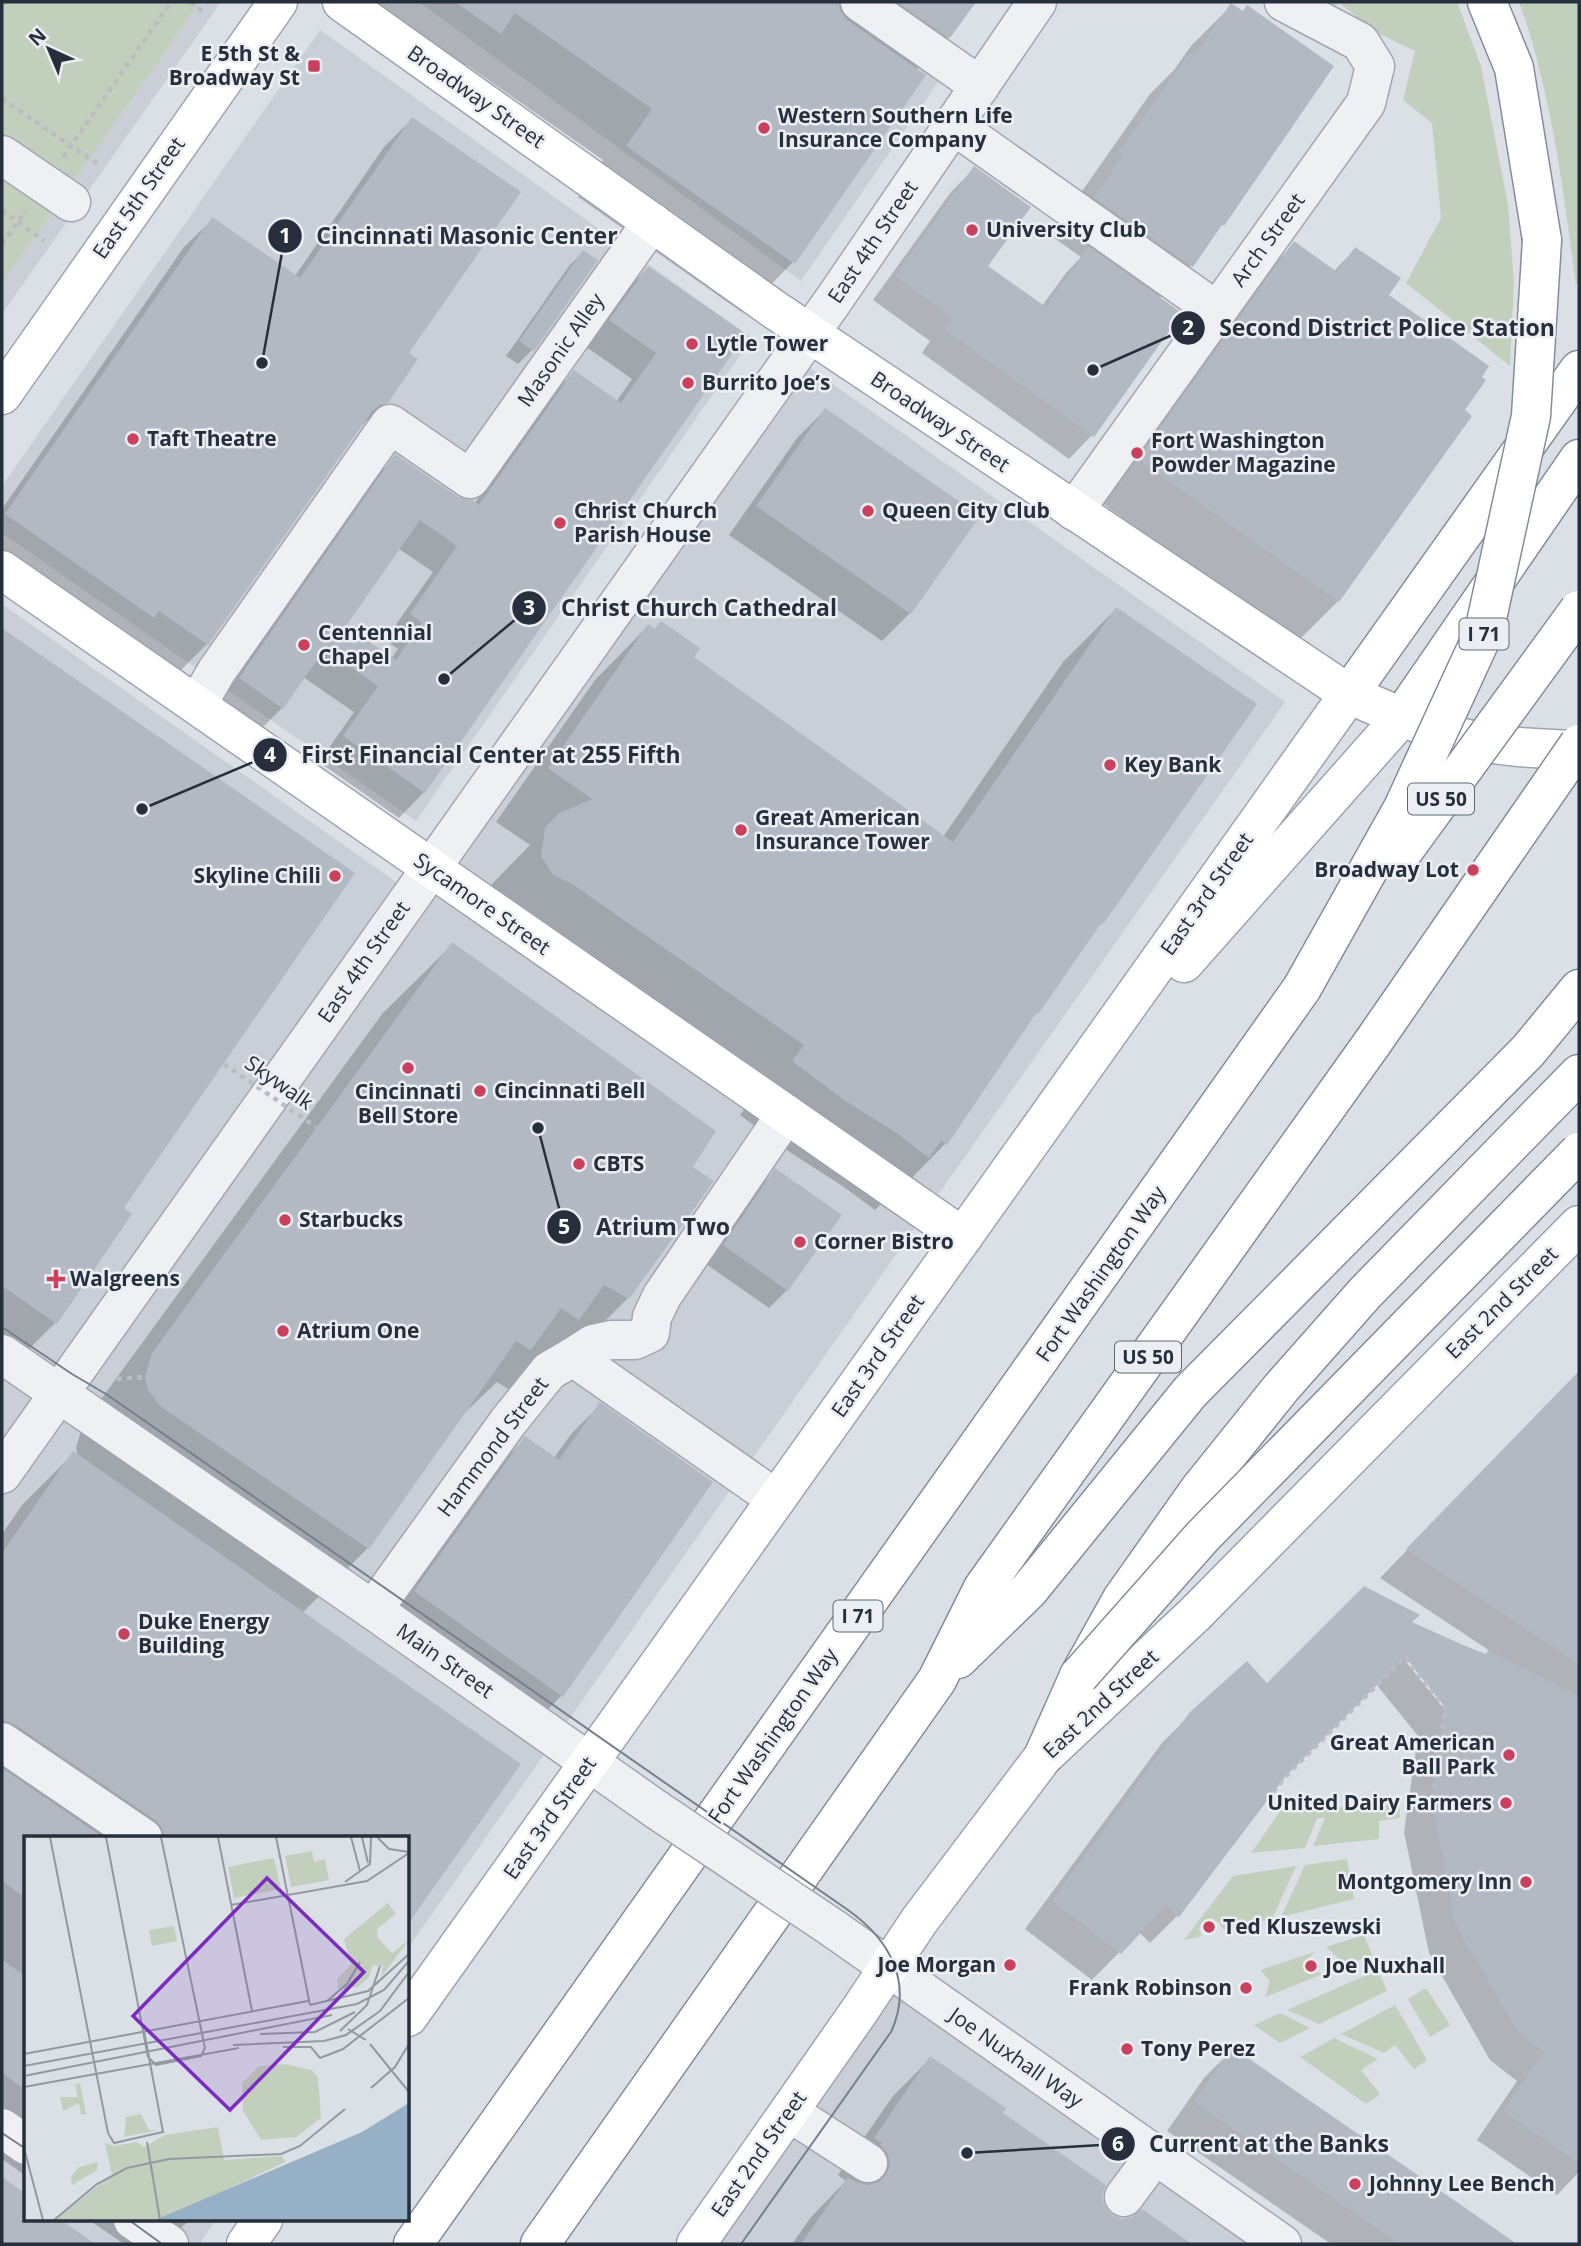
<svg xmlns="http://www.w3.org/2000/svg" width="1581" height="2246" font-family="'Open Sans',sans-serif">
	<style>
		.built { fill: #cacfd7 }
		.green { fill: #c2cfbd }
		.shadow { fill: #0003; fill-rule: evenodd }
		.building { fill: #b3b9c2; fill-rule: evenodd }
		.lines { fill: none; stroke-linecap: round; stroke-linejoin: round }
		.minor-casing { stroke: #a1a7af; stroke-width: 41 }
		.major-casing { stroke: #9ba5b1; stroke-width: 41 }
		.highway-casing { stroke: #838e9c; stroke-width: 41 }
		.path { stroke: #babec4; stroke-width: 4.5; stroke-dasharray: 5 5; stroke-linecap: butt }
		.minor { stroke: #eef0f4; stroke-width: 38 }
		.major { stroke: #fff; stroke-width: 38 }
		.highway { stroke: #fff; stroke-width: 38 }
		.tram { stroke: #75808f; stroke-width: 2 }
		.minor-bridge-casing { stroke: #a1a7af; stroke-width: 41; stroke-linecap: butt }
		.highway-bridge-casing { stroke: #838e9c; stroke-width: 41; stroke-linecap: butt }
		.path-bridge { stroke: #babec4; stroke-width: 4.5; stroke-dasharray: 5 5; stroke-linecap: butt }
		.minor-bridge { stroke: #eef0f4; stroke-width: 38 }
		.highway-bridge { stroke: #fff; stroke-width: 38 }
		.poi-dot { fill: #cb405c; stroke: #ebeff4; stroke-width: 2.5 }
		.labels { text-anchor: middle; stroke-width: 5; stroke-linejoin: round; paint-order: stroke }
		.shield { fill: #ebeff4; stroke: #616972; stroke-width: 2 }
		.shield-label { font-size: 19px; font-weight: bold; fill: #262f3b }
		.poi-label { font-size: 21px; font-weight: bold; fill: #262f3b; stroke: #ebeff4; text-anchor: start }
		.street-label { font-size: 21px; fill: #262f3b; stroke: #ebeff4 }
		.inset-road { fill: none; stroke: #9399a2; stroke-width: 2 }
		.view { fill: #7b2cbf; fill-opacity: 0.15; stroke: #7b2cbf; stroke-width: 3.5 }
		.inset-edge { fill: none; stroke: #262f3b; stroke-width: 3.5 }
		.leader { fill: none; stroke: #262f3b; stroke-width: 2.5 }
		.callout-dot { fill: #262f3b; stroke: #ebeff4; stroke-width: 2.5 }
		.mark-label { font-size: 21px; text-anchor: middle; font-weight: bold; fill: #fff }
		.callout-label { font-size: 23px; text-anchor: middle; font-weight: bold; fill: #262f3b; stroke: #ebeff4; stroke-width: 5; stroke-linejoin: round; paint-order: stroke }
	</style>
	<rect width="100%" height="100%" fill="#dbe0e6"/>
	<g class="built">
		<polygon points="2,2 221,2 2,314"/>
		<polygon points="419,2 892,2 960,50 801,281"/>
		<polygon points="320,30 752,338 416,821 2,533 2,486"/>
		<polygon points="800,361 1285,702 408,1948 408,1838 26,1838 26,2220 216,2220 199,2244 2,2244 2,604 426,903"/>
		<polygon points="888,1967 1282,2244 696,2244"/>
	</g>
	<g class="green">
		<polygon points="2,2 200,2 2,283"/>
		<polygon points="1323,2 1457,2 1481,66 1508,205 1514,282 1510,366 1406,283 1441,218 1432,123 1403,100 1415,51 1352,21 1356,16 1339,3 1333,7"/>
		<path d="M1519 2H1579V281L1576 285C1563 190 1552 93 1519 2Z"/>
		<polygon points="1399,1804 1400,1818 1379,1821 1379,1839 1313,1846 1325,1818 1317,1818 1305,1848 1251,1853 1281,1810"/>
		<polygon points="1347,1859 1354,1899 1281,1917 1305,1865"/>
		<polygon points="1296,1866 1272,1919 1224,1930 1219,1923 1211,1918 1200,1925 1199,1930 1202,1936 1184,1940 1233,1876"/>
		<polygon points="1364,1935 1372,1955 1332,1971 1337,1963 1337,1957 1326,1947"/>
		<polygon points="1314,1952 1305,1963 1306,1968 1323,1974 1265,1997 1270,1981 1260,1970"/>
		<polygon points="1378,1970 1387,1991 1319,2024 1287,2010"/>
		<polygon points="1426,1988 1450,2025 1430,2037 1408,1999"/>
		<polygon points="1395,2005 1427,2060 1414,2069 1395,2045 1384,2053 1341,2034"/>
		<polygon points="1280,2013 1310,2028 1280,2043 1254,2025"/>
		<polygon points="1334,2038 1378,2059 1361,2070 1380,2094 1366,2104 1300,2057"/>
	</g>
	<g class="shadow">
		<polygon points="342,2 974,2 949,37 916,70 793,262 743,313 578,197 603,160 467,65 449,83"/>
		<polygon points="1232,5 1293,126 1191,266 1158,299 1092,435 1069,459 922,353 930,341 873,300 951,192 974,169 986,267 1042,306 1066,273 1081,257 1054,238 1084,197 1080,194 1150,94 1174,70 1191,46"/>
		<polygon points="412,119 406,353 386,402 356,431 207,644 179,672 2,559 2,509 184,247 213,219 295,276 384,147"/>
		<polygon points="1294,244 1333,272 1355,249 1462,410 1470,416 1338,601 1297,642 1099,501 1254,284"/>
		<polygon points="583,252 596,261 532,350 518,364 506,356 569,266"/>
		<path d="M648 268 744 335 424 792 399 818 319 762 354 712 303 677 282 708 257 733 214 704 370 482 396 457 457 499 474 504 549 398 574 372 616 402 632 379 585 346 622 294ZM398 548 433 572 385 640 398 649 391 659 344 626Z"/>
		<polygon points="825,410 978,516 910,613 882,641 729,535 797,438"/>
		<polygon points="1116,609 1103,922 1094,931 1038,1012 1028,1021 946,1143 893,1197 890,1195 875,1210 844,1187 791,1153 740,1115 752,1099 488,910 492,884 530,845 496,822 595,680 648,626 654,630 661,623 691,658 943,837 1063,662"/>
		<polygon points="2,630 352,874 122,1209 56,1322 2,1376"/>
		<polygon points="452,945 690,1167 628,1298 558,1368 540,1357 508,1389 497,1382 459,1418 368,1548 302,1613 519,1764 408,1922 408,1838 26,1838 26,2176 2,2159 2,1534 23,1504 73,1454 78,1457 76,1448 83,1424 382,1014"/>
		<polygon points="776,1171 787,1290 769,1308 706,1264 757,1189"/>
		<path d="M1579 1372V2172L1557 2195 1477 2140 1517 2081 1490 2060 1429 1953 1404 1832 1418 1736 1376 1684 1283 1776 1177 1916 1150 1943 1139 1932 1092 1980 1025 1929 1162 1743 1191 1714 1267 1685 1410 1622 1486 1655 1490 1651 1380 1578ZM1406 1662H1411L1452 1713 1449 1715Z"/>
		<polygon points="600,1405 562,1695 534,1724 387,1620 497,1467 525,1439 553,1459 572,1433"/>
		<polygon points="1232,2050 1514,2244 1331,2244 1167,2131 1204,2078"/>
		<polygon points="930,2059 1100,2195 1102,2206 1111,2216 1121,2220 1133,2219 1142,2212 1189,2244 792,2244 811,2217 844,2183 846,2181 838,2175 893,2096"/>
		<polygon points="2,2179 26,2196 26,2220 58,2220 92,2244 2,2244"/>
		<polygon points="89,2220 189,2220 165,2244 124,2244"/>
	</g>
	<g class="building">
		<polygon points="455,2 838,2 841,12 847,20 926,75 795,264 626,146 652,109 515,13 501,34"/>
		<polygon points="898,2 976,2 950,38"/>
		<polygon points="1231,3 1243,11 1247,5 1334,66 1224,226 1222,225 1193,267 1094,197 1123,156 1119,152 1190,52 1195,55"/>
		<polygon points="412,117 521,192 409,353 418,359 388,403 380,405 372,411 208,645 159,611 154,618 5,514 212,217 300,278"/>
		<polygon points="974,166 1031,207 988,266 1046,307 1089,247 1182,313 1094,437 944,329 952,317 895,276"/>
		<polygon points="1294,241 1337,272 1355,247 1401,278 1389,295 1489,366 1482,377 1486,380 1465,410 1472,416 1339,602 1138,459"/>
		<polygon points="583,250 598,260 534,351 519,341"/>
		<path d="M648 266 746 334 425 793 343 736 378 686 325 649 283 709 239 678 395 454 458 497 472 500 479 505 574 370 621 403 656 353 609 320ZM420 520 457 546 410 614 422 623 396 660 346 626Z"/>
		<polygon points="825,408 980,516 911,614 756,506"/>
		<polygon points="1116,607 1257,704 1104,923 1102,922 1039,1013 1037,1012 947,1145 941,1141 929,1158 898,1134 844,1100 792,1061 804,1045 572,884 553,875 541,856 545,828 558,814 592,799 548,768 648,624 655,629 661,621 700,648 694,657 953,842"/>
		<polygon points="2,628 355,873 124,1208 132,1214 57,1324 2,1286"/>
		<polygon points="452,942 716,1131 693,1167 714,1181 629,1299 604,1285 579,1320 561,1308 531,1350 516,1341 369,1549 160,1406 148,1390 145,1377 152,1353"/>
		<polygon points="775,1168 842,1215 788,1291 723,1245"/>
		<polygon points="1579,1371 1579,1664 1406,1549"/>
		<polygon points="600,1402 713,1482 563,1697 414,1591 525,1436 559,1460"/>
		<polygon points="73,1451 521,1764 408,1924 408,1838 165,1838 162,1828 155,1820 14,1724 2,1720 2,1553"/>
		<polygon points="1364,1586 1420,1615 1412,1622 1465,1646 1486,1654 1488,1650 1579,1697 1579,2163 1503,2111 1544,2052 1518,2032 1456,1925 1432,1803 1445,1707 1405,1657 1285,1777 1179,1917 1167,1905 1121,1954 1052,1901 1190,1712 1247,1661 1267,1683"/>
		<polygon points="2,1768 104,1838 26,1838 26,1898 2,1881"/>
		<polygon points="2,1960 26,1976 26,2090 2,2073"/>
		<polygon points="1232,2047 1438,2189 1517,2244 1400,2244 1194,2102"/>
		<polygon points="930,2056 1006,2108 1003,2113 1106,2185 1102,2195 1104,2205 1112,2215 1121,2219 1132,2217 1142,2209 1192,2244 801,2244 848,2177 855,2182 868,2185 879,2182 886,2175 890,2165 888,2154 880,2145 882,2143 874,2138"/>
		<polygon points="2,2177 26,2194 26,2220 61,2220 95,2244 2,2244"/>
	</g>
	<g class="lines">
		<g class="minor-casing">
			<g id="minor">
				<polyline points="860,2 980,86"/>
				<polyline points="952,124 1217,311"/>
				<polyline points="2,155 71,202"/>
				<polyline points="1074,511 1366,103 1375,66 1360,42 1284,2"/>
				<polyline points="197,705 216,672 390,424 470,479 652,222"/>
				<polyline points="2,1354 373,1610 657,1810"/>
				<polyline points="573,1357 593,1344 611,1340 635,1340 650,1333 652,1317 662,1296 786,1114"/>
				<polyline points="2,1474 835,298 1037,2"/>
				<polyline points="373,1610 508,1422 549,1371 573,1357 776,1499"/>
				<polyline points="2,1742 143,1838"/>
				<polyline points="834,1929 1282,2244"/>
				<polyline points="789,2112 868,2163"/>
				<polyline points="2,2128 26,2145"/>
				<polyline points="1124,2197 1155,2155"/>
				<polyline points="133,2220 169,2244"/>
			</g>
		</g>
		<g class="major-casing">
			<g id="major">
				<path d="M342 2 775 310 1349 694C1384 710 1418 725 1455 736 1495 747 1538 749 1579 750"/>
				<polyline points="2,395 278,2"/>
				<polyline points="2,570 963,1237"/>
				<polyline points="1184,963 1401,718"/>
				<polyline points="408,2017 1349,694"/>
				<polyline points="246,2244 263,2220"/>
				<polyline points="696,2244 860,2010 919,1921 1043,1757 1195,1614 1579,1225"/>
			</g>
		</g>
		<g class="highway-casing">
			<g id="highway">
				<polyline points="1487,2 1514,68 1542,240"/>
				<polyline points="1349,694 1579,370"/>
				<polyline points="1401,718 1579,459"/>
				<polyline points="958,1659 1029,1590 1190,1392 1528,1051 1579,989"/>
				<polyline points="1043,1757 1079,1676 1122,1599 1199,1490 1281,1388 1365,1293 1579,1074"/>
				<polyline points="413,2244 1302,988"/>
				<polyline points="540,2244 937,1680 983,1588 1373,1042"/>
			</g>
		</g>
		<g class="path">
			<polyline points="190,2 206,14"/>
			<polyline points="2,99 98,164"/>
			<polyline points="63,157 171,2"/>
			<polyline points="2,210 44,241"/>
			<polyline points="2,244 26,210"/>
			<polyline points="117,1379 145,1377"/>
			<polyline points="1267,1800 1285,1777 1405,1657 1445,1707 1432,1803"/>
		</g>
		<use href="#minor" class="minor"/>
		<use href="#major" class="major"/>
		<use href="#highway" class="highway"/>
		<g class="tram">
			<path d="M2 1327 72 1374 106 1394 848 1910C889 1939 914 1982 891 2032L741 2244"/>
			<polyline points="2,2133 26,2149"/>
			<polyline points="129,2220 162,2244"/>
		</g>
		<g class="minor-bridge-casing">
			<polyline id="minor-bridge" points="657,1810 834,1929"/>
		</g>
		<g class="highway-bridge-casing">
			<g id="highway-bridge">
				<polyline points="1399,857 1579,610"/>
				<polyline points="1302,988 1403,808 1484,632 1531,416 1542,240"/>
				<polyline points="1373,1042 1579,744"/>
				<polyline points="1079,1676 1203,1536 1579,1152"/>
			</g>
		</g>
		<polyline class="path-bridge" points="224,1064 316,1127"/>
		<use href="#minor-bridge" class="minor-bridge"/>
		<use href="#highway-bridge" class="highway-bridge"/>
	</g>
	<g class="poi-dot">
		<rect x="307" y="59" width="14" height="14" rx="3.5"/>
		<circle cx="764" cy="128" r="7"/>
		<circle cx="972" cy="230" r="7"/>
		<circle cx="692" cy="344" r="7"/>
		<circle cx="688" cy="383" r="7"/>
		<circle cx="133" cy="439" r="7"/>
		<circle cx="1137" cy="453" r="7"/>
		<circle cx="868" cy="511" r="7"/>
		<circle cx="560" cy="523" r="7"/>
		<circle cx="304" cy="645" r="7"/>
		<circle cx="1110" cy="765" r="7"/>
		<circle cx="741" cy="830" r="7"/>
		<circle cx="1473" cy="870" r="7"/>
		<circle cx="335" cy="876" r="7"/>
		<circle cx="408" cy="1068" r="7"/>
		<circle cx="480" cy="1091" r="7"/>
		<circle cx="579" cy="1164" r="7"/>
		<circle cx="285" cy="1220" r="7"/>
		<circle cx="800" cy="1242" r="7"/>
		<path d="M52.5 1268.5h7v7h7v7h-7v7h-7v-7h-7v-7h7z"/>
		<circle cx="283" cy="1331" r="7"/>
		<circle cx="124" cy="1634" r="7"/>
		<circle cx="1509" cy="1755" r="7"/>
		<circle cx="1506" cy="1803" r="7"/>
		<circle cx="1526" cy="1882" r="7"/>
		<circle cx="1209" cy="1927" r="7"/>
		<circle cx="1010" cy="1965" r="7"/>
		<circle cx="1311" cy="1966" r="7"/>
		<circle cx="1246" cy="1988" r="7"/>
		<circle cx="1127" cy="2049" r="7"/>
		<circle cx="1355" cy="2184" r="7"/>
	</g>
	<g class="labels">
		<g class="shield">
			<rect x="1459.5" y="618.5" width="49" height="31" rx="5"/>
			<rect x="1408" y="783.5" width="66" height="31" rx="5"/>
			<rect x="1115" y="1341.5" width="66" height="31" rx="5"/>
			<rect x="833.5" y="1600.5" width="49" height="31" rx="5"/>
		</g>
		<g class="shield-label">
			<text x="1484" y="641">I 71</text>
			<text x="1441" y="806">US 50</text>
			<text x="1148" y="1364">US 50</text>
			<text x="858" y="1623">I 71</text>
		</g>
		<g class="poi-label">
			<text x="300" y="61" text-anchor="end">E 5th St &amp;<tspan x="300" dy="24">Broadway St</tspan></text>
			<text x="778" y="123">Western Southern Life<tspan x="778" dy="24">Insurance Company</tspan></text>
			<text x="986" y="237">University Club</text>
			<text x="706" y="351">Lytle Tower</text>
			<text x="702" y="390">Burrito Joe’s</text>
			<text x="147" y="446">Taft Theatre</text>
			<text x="1151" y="448">Fort Washington<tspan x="1151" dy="24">Powder Magazine</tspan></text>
			<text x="574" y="518">Christ Church<tspan x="574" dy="24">Parish House</tspan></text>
			<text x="882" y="518">Queen City Club</text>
			<text x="318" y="640">Centennial<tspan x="318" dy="24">Chapel</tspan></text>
			<text x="1124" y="772">Key Bank</text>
			<text x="755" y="825">Great American<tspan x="755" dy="24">Insurance Tower</tspan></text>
			<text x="1459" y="877" text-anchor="end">Broadway Lot</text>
			<text x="321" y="883" text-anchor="end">Skyline Chili</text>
			<text x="494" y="1098">Cincinnati Bell</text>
			<text x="408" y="1099" text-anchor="middle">Cincinnati<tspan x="408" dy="24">Bell Store</tspan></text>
			<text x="593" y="1171">CBTS</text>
			<text x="299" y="1227">Starbucks</text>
			<text x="814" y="1249">Corner Bistro</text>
			<text x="70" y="1286">Walgreens</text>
			<text x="297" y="1338">Atrium One</text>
			<text x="138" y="1629">Duke Energy<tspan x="138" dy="24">Building</tspan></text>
			<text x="1495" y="1750" text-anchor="end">Great American<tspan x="1495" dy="24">Ball Park</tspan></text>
			<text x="1492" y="1810" text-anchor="end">United Dairy Farmers</text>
			<text x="1512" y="1889" text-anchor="end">Montgomery Inn</text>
			<text x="1223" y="1934">Ted Kluszewski</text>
			<text x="996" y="1972" text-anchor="end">Joe Morgan</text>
			<text x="1325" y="1973">Joe Nuxhall</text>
			<text x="1232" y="1995" text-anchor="end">Frank Robinson</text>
			<text x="1141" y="2056">Tony Perez</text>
			<text x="1369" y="2191">Johnny Lee Bench</text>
		</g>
		<g class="street-label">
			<text transform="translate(476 97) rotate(35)" y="7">Broadway Street</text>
			<text transform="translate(139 198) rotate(-55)" y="7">East 5th Street</text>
			<text transform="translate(1268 240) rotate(-54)" y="7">Arch Street</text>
			<text transform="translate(873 242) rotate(-56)" y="7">East 4th Street</text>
			<text transform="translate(561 350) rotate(-55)" y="7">Masonic Alley</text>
			<text transform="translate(940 422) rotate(34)" y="7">Broadway Street</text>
			<text transform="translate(1207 894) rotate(-55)" y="7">East 3rd Street</text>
			<text transform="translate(482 904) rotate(35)" y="7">Sycamore Street</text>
			<text transform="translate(364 962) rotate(-55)" y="7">East 4th Street</text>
			<text transform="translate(279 1083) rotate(35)" y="7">Skywalk</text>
			<text transform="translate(1101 1274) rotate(-55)" y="7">Fort Washington Way</text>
			<text transform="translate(1502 1303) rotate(-45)" y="7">East 2nd Street</text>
			<text transform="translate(878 1356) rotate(-55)" y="7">East 3rd Street</text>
			<text transform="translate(493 1447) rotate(-53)" y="7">Hammond Street</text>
			<text transform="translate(445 1661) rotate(35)" y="7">Main Street</text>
			<text transform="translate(1101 1704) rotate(-43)" y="7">East 2nd Street</text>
			<text transform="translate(773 1736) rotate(-55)" y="7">Fort Washington Way</text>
			<text transform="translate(550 1818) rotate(-55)" y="7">East 3rd Street</text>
			<text transform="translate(1016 2058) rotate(35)" y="7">Joe Nuxhall Way</text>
			<text transform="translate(759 2154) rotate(-55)" y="7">East 2nd Street</text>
		</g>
	</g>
	<g transform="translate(24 1836)">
		<rect width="385" height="385" fill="#dbe0e6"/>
		<path d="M288 15 290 26 301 23 305 44 267 51 261 20ZM250 22 257 53 210 62 204 31ZM364 67 372 78 353 93 354 102 368 117 385 104 357 141 359 130 349 129 345 141 334 151 314 154 313 143 327 129 320 103ZM150 90 153 105 128 110 125 94ZM261 228 288 234 294 241 297 282 272 301 237 304 219 275 218 247 235 230ZM56 247 62 278 57 279 55 267 39 275 36 261H54L51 248ZM117 278 125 294H134L100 301 102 281ZM194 291 200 324 258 320 261 326 140 383 30 384 88 339 81 307 89 310 113 306 120 311 141 299ZM74 326 73 334 48 349 47 341 55 331Z" fill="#c2cfbd"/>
		<path d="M385 267V384H131L338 296Z" fill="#96b0c6"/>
		<path class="inset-road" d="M26 1 84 297 90 307 139 296 120 195M82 1 124 221 132 229 177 220 181 212 137 1M194 1 228 175M252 1 286 169M327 1 336 35M338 1 344 27M353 1 365 13 385 16M321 46 346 28 347 1M207 69 343 45 385 17M303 165 323 148 336 126M286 169 344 155 385 118M324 193 342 204M316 195 343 169 356 130M236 198 291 196 331 176M346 208 385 256M209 209 300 205 322 199 356 175 385 136M259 211H287L296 222M0 218 284 165M296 222 319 213 385 162M0 230 333 168 360 154 385 125M0 240 308 179M0 251 215 212M347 252 371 231 385 208M123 306 136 384M0 312 19 384M30 384 73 348 103 332 145 323 257 318 276 310 321 273"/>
		<path class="view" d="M243 42 340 136 206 274 109 180Z"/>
		<rect width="385" height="385" class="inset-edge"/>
	</g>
	<path class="leader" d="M262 363L285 236M1093 370L1188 328M444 679L529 608M142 809L270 755M538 1128L564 1227M967 2153L1118 2144"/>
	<g class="callout-dot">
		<circle cx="262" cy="363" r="7"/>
		<circle cx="1093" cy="370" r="7"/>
		<circle cx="444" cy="679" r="7"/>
		<circle cx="142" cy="809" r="7"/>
		<circle cx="538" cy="1128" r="7"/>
		<circle cx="967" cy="2153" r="7"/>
		<circle cx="285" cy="236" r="18"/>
		<circle cx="1188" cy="328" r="18"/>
		<circle cx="529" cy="608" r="18"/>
		<circle cx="270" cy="755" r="18"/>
		<circle cx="564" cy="1227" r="18"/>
		<circle cx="1118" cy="2144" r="18"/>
	</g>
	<g class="mark-label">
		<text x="285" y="243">1</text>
		<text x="1188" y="335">2</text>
		<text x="529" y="615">3</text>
		<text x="270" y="762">4</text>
		<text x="564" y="1234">5</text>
		<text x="1118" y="2151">6</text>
	</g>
	<g class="callout-label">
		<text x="467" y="244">Cincinnati Masonic Center</text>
		<text x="1387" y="336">Second District Police Station</text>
		<text x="699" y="616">Christ Church Cathedral</text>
		<text x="491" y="763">First Financial Center at 255 Fifth</text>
		<text x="663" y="1235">Atrium Two</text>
		<text x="1269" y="2152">Current at the Banks</text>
	</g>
	<rect width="1581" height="2246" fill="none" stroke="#262f3b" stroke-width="7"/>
	<g transform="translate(49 49) rotate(316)" stroke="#ebeff4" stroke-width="5" paint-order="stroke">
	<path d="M0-5L12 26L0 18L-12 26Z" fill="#262f3b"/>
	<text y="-10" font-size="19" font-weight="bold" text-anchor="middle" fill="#262f3b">N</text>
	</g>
</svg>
